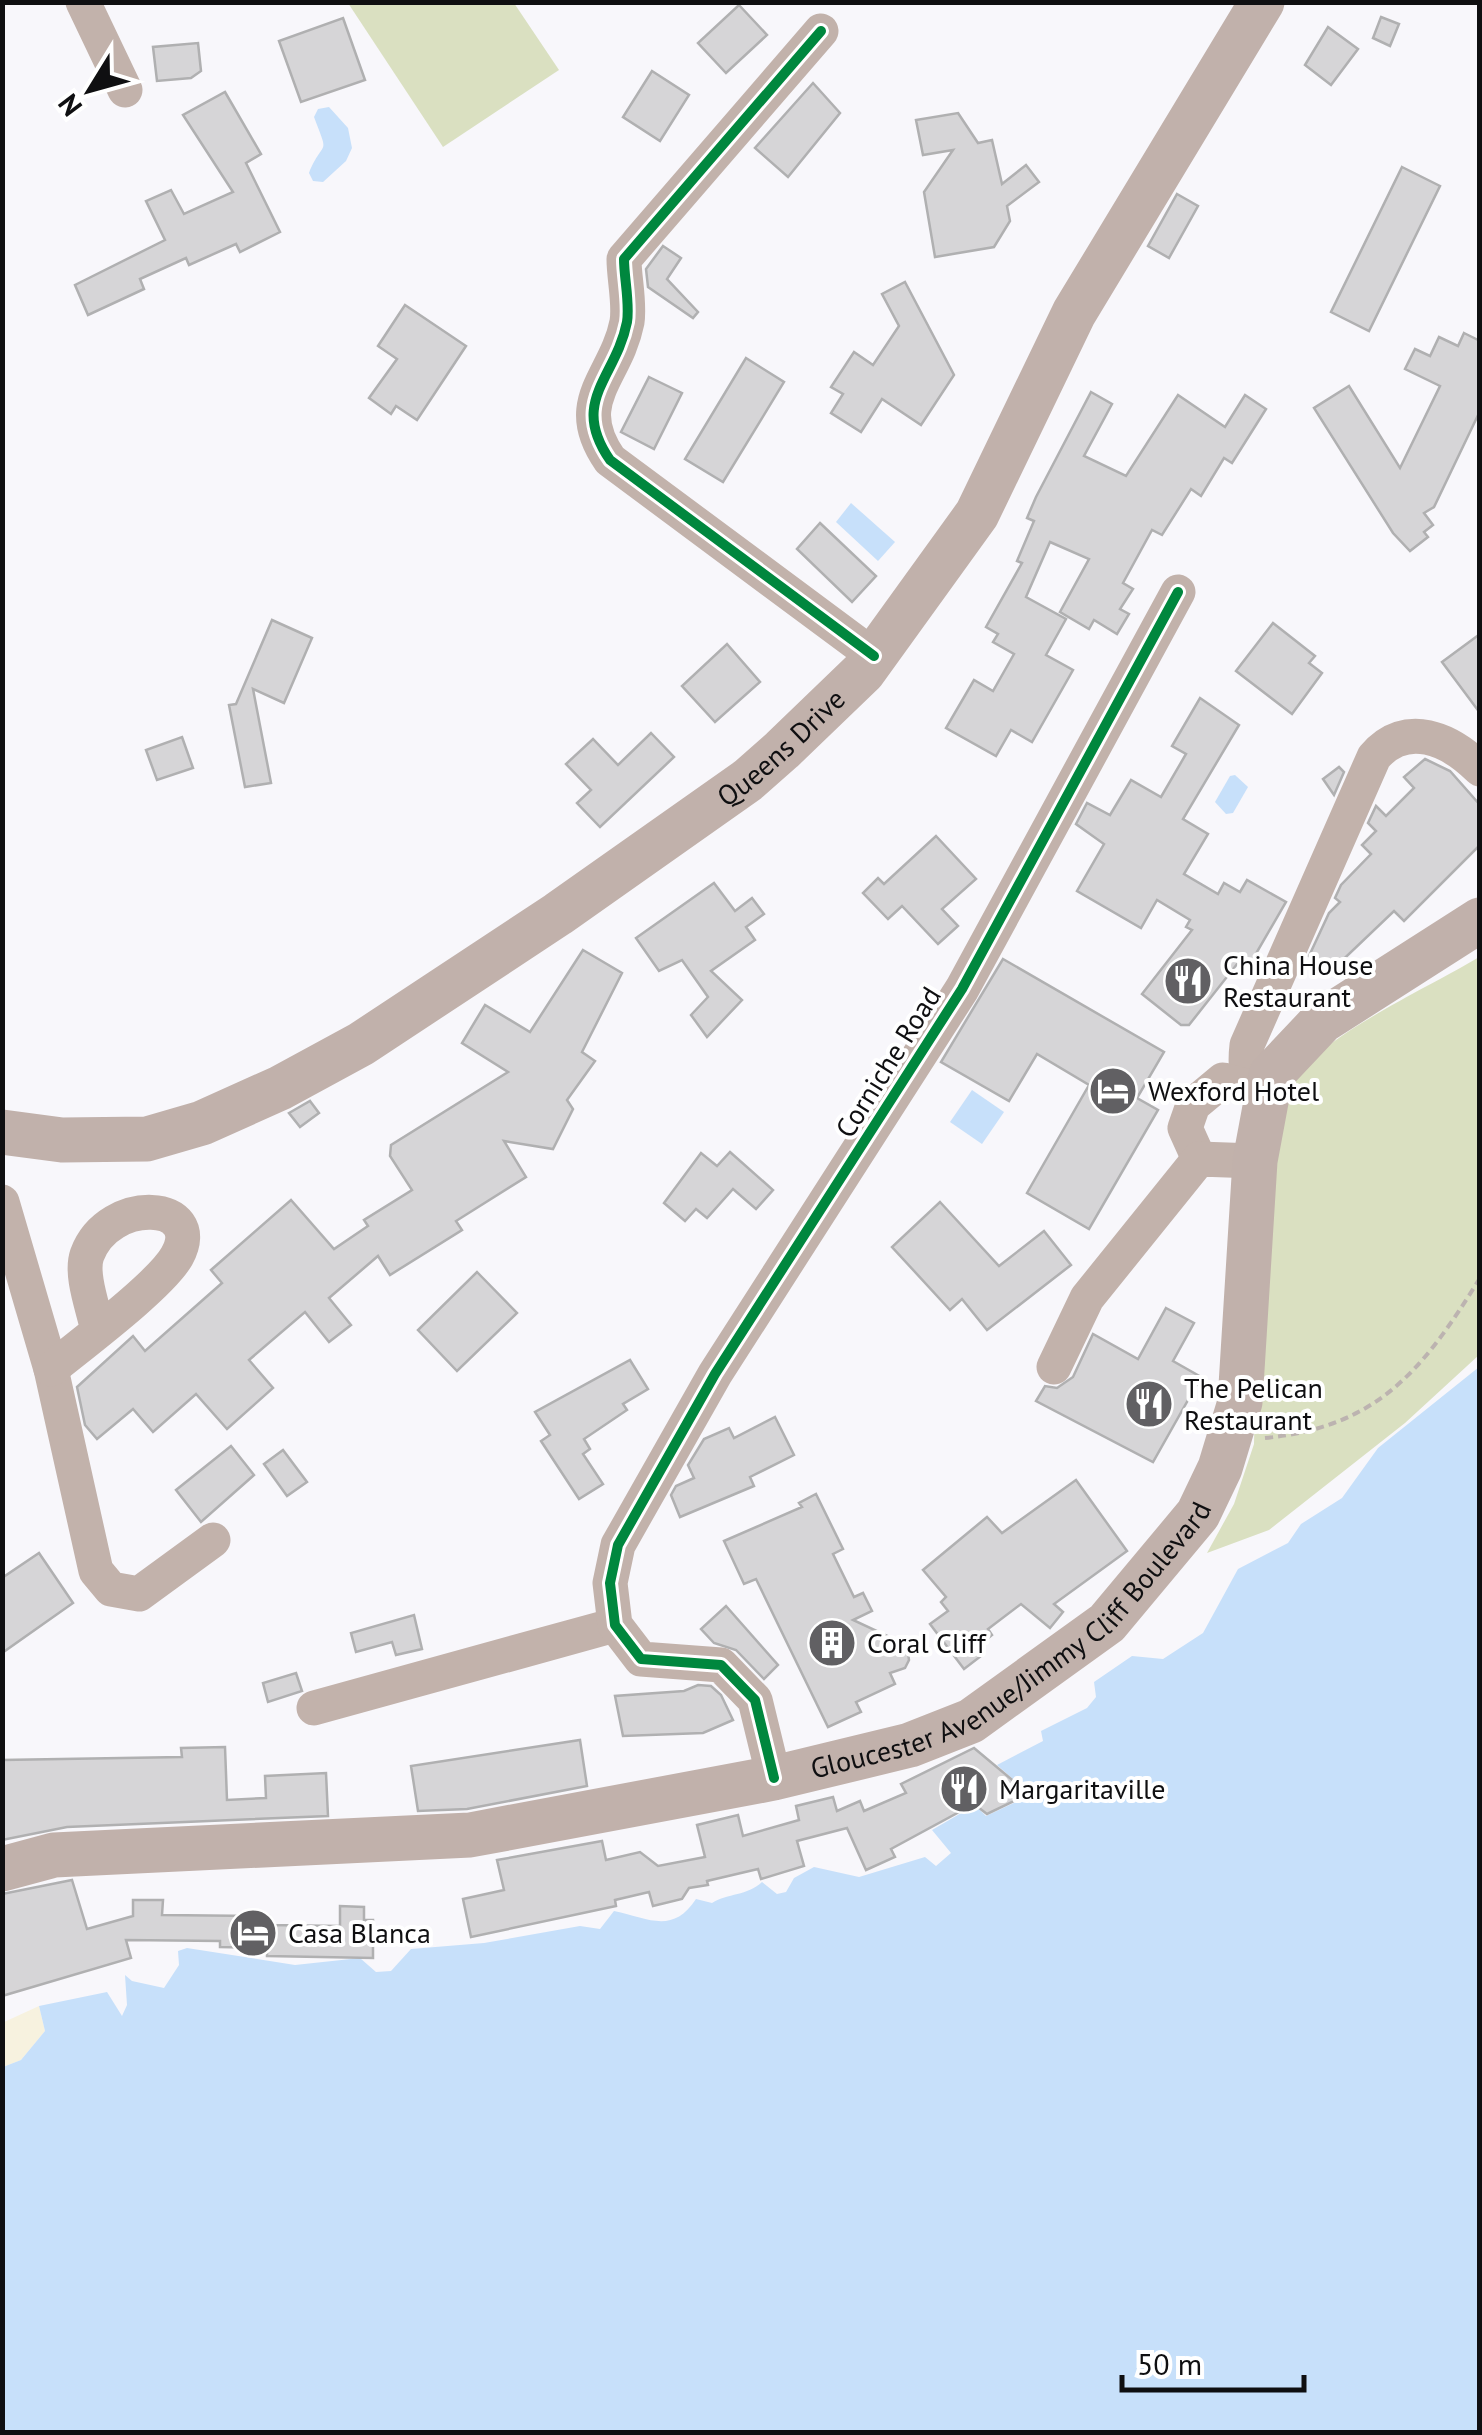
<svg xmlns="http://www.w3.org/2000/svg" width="1482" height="2435" font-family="'PT Sans',sans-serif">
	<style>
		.green { fill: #dae0c1 }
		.sand { fill: #f7f2df }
		.water { fill: #c7e0fa }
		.building { fill: #d6d5d7; stroke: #b0b0b1; stroke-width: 2.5 }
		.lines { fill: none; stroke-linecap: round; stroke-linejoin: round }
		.path { stroke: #bcb3b0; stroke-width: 4; stroke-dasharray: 8 5; stroke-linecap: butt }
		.minor { stroke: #c2b2ab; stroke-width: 35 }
		.major { stroke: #c1b1ab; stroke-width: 45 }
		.cycleway-casing { stroke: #fff; stroke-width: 16 }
		.cycleway { stroke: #00873e; stroke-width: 10 }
		.labels { text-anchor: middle; stroke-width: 8; stroke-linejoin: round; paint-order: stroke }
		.street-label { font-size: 28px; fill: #0f0f11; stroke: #fff }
		.poi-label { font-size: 28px; fill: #0f0f11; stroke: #fff; text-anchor: start }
	</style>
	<rect width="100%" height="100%" fill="#f8f7fb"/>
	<g class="green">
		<polygon points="348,3 514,3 559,70 443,147"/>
		<path d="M1479 957V1355L1405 1423 1269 1530 1207 1553 1234 1504 1254 1444 1261 1161C1270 1131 1280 1093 1302 1069 1337 1029 1431 986 1479 957Z"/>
	</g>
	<polygon class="sand" points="39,2006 45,2031 21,2060 3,2067 2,2023"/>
	<g class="water">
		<path d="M329 107 348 128 352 148 346 161 323 182 313 181 309 173C324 137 330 159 314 117L318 109Z"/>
		<polygon points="851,503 895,542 878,561 836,522"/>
		<polygon points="1235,775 1248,787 1233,813 1226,814 1215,802 1230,776"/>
		<polygon points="972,1090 1004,1112 982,1144 950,1122"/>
		<path d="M1479 1367V2432H3V2067L21 2060 45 2031 39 2006 107 1992 122 2016 127 2005 125 1975 132 1981 164 1988 179 1965 178 1951 187 1948 295 1965 360 1958 376 1972 391 1971 411 1949 484 1943 580 1926 600 1929 614 1911C650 1919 673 1934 696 1899L712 1903C728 1893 747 1896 762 1882L777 1894 786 1892 794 1878 814 1867 859 1877 925 1857 936 1866 951 1853 932 1830 975 1805 986 1816 1031 1795 997 1765 1043 1741 1041 1731 1087 1708 1096 1697 1094 1682 1132 1656 1163 1659 1203 1633 1238 1569 1288 1543 1301 1524 1342 1498 1378 1448Z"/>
	</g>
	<g class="building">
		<polygon points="739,5 767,35 726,73 698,43"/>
		<polygon points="1381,17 1399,24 1390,46 1373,38"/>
		<polygon points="343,18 365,80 301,102 279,41"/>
		<polygon points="1328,27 1358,49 1331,85 1305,65"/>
		<polygon points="198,43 201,71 191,78 157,81 153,47"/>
		<polygon points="652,71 689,95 660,141 623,117"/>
		<polygon points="813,83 840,113 788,177 755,148"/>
		<polygon points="225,92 261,154 246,163 280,232 240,252 236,244 189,265 186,258 140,279 144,289 88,315 75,285 165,240 146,201 171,190 184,214 233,192 183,115"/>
		<polygon points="958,113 978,143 992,140 1002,184 1026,165 1039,182 1007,206 1010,221 994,247 935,257 924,192 953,150 923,155 916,120"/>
		<polygon points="1402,167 1440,186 1369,331 1331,312"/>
		<polygon points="1177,194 1198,206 1169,258 1148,246"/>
		<polygon points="663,246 681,258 667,279 698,312 693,318 648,287 646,269"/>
		<polygon points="905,282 954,375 921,425 882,399 861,432 831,413 843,394 831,387 854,352 873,365 899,326 882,294"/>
		<polygon points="405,305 466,346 417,420 396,406 391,414 369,398 397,359 378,346"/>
		<polygon points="1464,333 1480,341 1480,411 1434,507 1424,513 1433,525 1424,532 1428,537 1410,551 1393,533 1314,408 1349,386 1400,468 1440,386 1405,369 1415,349 1430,356 1439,337 1458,346"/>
		<polygon points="746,358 784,382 723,482 685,459"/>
		<polygon points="649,377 682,393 654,449 621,432"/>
		<polygon points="1091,392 1112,404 1084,456 1126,476 1178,395 1225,427 1245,395 1266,409 1232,463 1224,458 1201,496 1191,489 1162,535 1152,530 1123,583 1133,589 1120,609 1129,614 1117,634 1094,620 1089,629 1060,612 1089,559 1050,542 1026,597 1066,619 1046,655 1073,670 1032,742 1011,730 996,756 946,728 974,680 993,691 1014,654 993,642 998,634 986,627 1022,563 1017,561 1034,521 1027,518 1036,497"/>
		<polygon points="820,523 876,576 852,602 797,549"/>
		<polygon points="272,620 312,638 284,703 253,689 271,783 245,787 229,705 236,704"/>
		<polygon points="1273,623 1315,656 1309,663 1322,673 1292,714 1236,671"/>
		<polygon points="1480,634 1480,713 1442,662"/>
		<polygon points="727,644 760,682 715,722 682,686"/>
		<polygon points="1200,698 1239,725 1183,819 1208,834 1184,874 1218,894 1224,883 1240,892 1247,880 1286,902 1250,964 1241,959 1189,1025 1181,1025 1142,994 1192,930 1186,927 1190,920 1157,900 1141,928 1077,891 1104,844 1076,824 1087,803 1110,815 1131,780 1161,797 1186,754 1172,746"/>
		<polygon points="651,733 674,757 600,827 577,803 591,790 566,764 593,739 618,765"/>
		<polygon points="182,737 193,768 157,780 146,750"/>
		<polygon points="1425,759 1450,771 1480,805 1480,845 1404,921 1394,911 1327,975 1309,956 1329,913 1340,902 1335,898 1341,885 1371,854 1362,845 1376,831 1368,823 1376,806 1386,816 1414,788 1404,777"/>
		<polygon points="1339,767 1344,772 1334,795 1323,779"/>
		<polygon points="936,836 976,879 942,909 958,926 938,944 902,906 888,919 863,893 878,878 884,884"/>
		<polygon points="714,883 735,911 752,898 764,914 746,927 755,940 711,971 742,1000 707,1037 691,1015 708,997 682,960 659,971 636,938"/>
		<polygon points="583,950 622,973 582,1052 595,1061 567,1100 573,1109 553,1149 504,1141 526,1177 456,1221 462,1230 390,1275 378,1256 329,1298 351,1325 329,1342 305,1312 249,1360 273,1388 227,1429 196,1394 153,1432 133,1409 97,1439 85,1425 77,1387 133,1336 145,1351 222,1283 211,1270 291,1200 334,1249 368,1226 364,1220 412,1190 390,1156 391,1145 508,1072 462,1043 485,1005 530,1032"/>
		<polygon points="1003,959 1164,1052 1137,1098 1158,1110 1089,1229 1027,1193 1089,1085 1037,1054 1009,1101 941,1062"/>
		<polygon points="310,1101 319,1113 300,1127 289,1113"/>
		<polygon points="730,1152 773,1190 756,1209 733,1189 707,1218 696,1209 685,1221 664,1203 701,1153 717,1166"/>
		<polygon points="940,1202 999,1266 1044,1231 1071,1265 987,1330 962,1299 950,1310 892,1247"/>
		<polygon points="477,1272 517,1313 457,1371 418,1330"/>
		<polygon points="1166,1308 1194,1323 1173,1361 1201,1377 1153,1462 1036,1401 1045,1386 1057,1388 1073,1377 1093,1334 1138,1359"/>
		<polygon points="630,1360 648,1389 623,1404 627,1410 584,1439 590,1449 583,1454 603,1484 579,1499 541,1441 550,1435 535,1412"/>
		<polygon points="775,1417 794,1455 750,1477 754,1486 680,1517 671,1495 676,1486 694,1478 688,1465 704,1439 729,1428 734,1438"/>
		<polygon points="231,1446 254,1475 201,1522 176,1490"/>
		<polygon points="283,1450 307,1482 287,1496 264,1464"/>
		<polygon points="1076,1480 1127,1551 1054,1604 1063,1612 1050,1628 1021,1604 988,1629 992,1635 976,1648 981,1656 964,1669 930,1624 948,1611 941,1602 946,1597 923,1570 987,1517 1002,1533"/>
		<polygon points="816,1494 843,1549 833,1554 854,1597 863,1593 872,1611 853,1620 907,1645 909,1660 905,1668 890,1673 895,1684 856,1702 861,1712 828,1727 756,1579 744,1584 724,1541 802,1507 799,1503"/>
		<polygon points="39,1553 73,1603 2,1653 2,1578"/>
		<polygon points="726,1606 778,1665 764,1679 736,1650 714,1643 701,1629"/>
		<polygon points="414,1615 422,1649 396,1655 392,1642 356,1652 351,1633"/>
		<polygon points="296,1673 302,1691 268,1702 263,1683"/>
		<polygon points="698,1685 711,1686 721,1695 733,1720 703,1733 623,1736 615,1696 684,1691"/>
		<polygon points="580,1740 587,1786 467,1809 418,1811 411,1766"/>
		<polygon points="225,1747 227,1800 266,1798 265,1776 326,1773 328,1816 67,1827 2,1840 2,1760 182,1757 181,1748"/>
		<polygon points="974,1748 1029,1794 987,1814 974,1804 891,1849 895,1857 866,1870 847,1828 797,1841 804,1866 761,1879 758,1869 707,1881 708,1885 689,1888 682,1899 653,1906 649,1892 615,1900 616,1906 471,1937 463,1899 504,1890 497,1860 602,1841 606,1860 640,1852 658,1866 705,1857 697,1825 738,1815 743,1836 799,1820 796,1806 833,1797 837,1811 860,1801 864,1811 906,1793 901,1784"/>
		<polygon points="72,1880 87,1929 133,1916 133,1900 163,1900 162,1915 269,1916 270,1925 340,1926 340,1906 364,1907 364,1920 373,1920 373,1958 267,1956 267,1948 220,1947 220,1941 126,1940 131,1958 2,1996 2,1894"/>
	</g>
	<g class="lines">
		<path class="path" d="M1265 1438C1378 1427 1423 1370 1480 1278"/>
		<g class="minor">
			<polyline points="83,2 125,90"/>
			<path d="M821 31 624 259C624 278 630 303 627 322 616 378 569 401 610 460L874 656"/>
			<path d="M1265 1104C1247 1085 1244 1071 1247 1045L1374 757C1406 719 1450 739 1480 769"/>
			<polyline points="1199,1159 1185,1128 1193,1105 1223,1080 1249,1087"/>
			<polyline points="2,1202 51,1369 96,1571 111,1589 139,1594 213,1540"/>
			<polyline points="1054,1367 1087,1298 1199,1159 1255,1161"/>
			<path d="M51 1369C79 1346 161 1285 177 1256 207 1201 109 1195 87 1255 80 1275 94 1310 98 1331"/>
			<polyline points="314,1708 615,1625"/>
			<polyline points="774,1778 755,1700 721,1665 641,1659 615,1625 610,1583 618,1545 715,1374 962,989 1178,592"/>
		</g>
		<g class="major">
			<path id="s1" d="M2 1132 62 1140 147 1139 202 1123 280 1088 361 1044 558 914 748 780 782 750 863 672 977 514 1074 313 1262 2"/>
			<path id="s2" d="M2 1869 54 1855 470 1835 774 1778 910 1745 971 1721 1107 1623 1198 1514 1220 1468 1240 1402 1255 1161 1271 1075 1322 1021 1480 920"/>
		</g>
		<g class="cycleway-casing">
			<g id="cycleway">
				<path d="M821 31 624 259C624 278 630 303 627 322 616 378 569 401 610 460L874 656"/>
				<polyline points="774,1778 755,1700 721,1665 641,1659 615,1625 610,1583 618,1545 715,1374 962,989 1178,592"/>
			</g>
		</g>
		<use href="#cycleway" class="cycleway"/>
	</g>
	<defs>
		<g id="restaurant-disc" transform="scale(2.5)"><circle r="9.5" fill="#616063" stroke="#fff"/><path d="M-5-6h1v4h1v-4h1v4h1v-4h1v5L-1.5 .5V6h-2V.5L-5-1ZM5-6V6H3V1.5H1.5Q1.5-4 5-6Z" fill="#fff"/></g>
		<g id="hotel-disc" transform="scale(2.5)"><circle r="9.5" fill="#616063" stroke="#fff"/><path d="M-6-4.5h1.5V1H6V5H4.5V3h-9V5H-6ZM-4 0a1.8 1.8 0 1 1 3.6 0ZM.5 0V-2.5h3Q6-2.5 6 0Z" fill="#fff"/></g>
		<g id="building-disc" transform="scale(2.5)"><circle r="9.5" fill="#616063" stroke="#fff"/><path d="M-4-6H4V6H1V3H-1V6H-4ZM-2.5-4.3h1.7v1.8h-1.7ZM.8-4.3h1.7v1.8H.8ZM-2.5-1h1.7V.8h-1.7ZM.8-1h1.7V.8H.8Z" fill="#fff"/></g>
	</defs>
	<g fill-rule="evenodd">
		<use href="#restaurant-disc" x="1188" y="981"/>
		<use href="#hotel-disc" x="1113" y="1091"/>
		<use href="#restaurant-disc" x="1149" y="1404"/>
		<use href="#building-disc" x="832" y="1643"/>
		<use href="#restaurant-disc" x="964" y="1789"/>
		<use href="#hotel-disc" x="253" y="1933"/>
	</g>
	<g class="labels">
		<g class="street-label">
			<text dy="10" stroke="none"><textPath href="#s1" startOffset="895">Queens Drive</textPath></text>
			<text transform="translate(888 1062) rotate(-58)" y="10">Corniche Road</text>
			<text dy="10" stroke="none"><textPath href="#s2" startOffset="1062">Gloucester Avenue/Jimmy Cliff Boulevard</textPath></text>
		</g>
		<g class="poi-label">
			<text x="1223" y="975">China House<tspan x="1223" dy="32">Restaurant</tspan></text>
			<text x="1148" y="1101">Wexford Hotel</text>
			<text x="1184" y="1398">The Pelican<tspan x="1184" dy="32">Restaurant</tspan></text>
			<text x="867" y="1653">Coral Cliff</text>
			<text x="999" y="1799">Margaritaville</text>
			<text x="288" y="1943">Casa Blanca</text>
		</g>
	</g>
	<rect width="1482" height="2435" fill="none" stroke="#0f0f11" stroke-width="10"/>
	<g transform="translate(90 90) rotate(233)" stroke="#ffffff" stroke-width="8" paint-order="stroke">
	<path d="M0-8L18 38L0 25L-18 38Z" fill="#0f0f11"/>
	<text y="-15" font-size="28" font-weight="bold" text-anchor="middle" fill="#0f0f11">N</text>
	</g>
	<path d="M1122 2375v15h182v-15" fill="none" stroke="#0f0f11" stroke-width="5"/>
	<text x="1137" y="2375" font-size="30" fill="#0f0f11" stroke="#ffffff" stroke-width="8" paint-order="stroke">50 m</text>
</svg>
